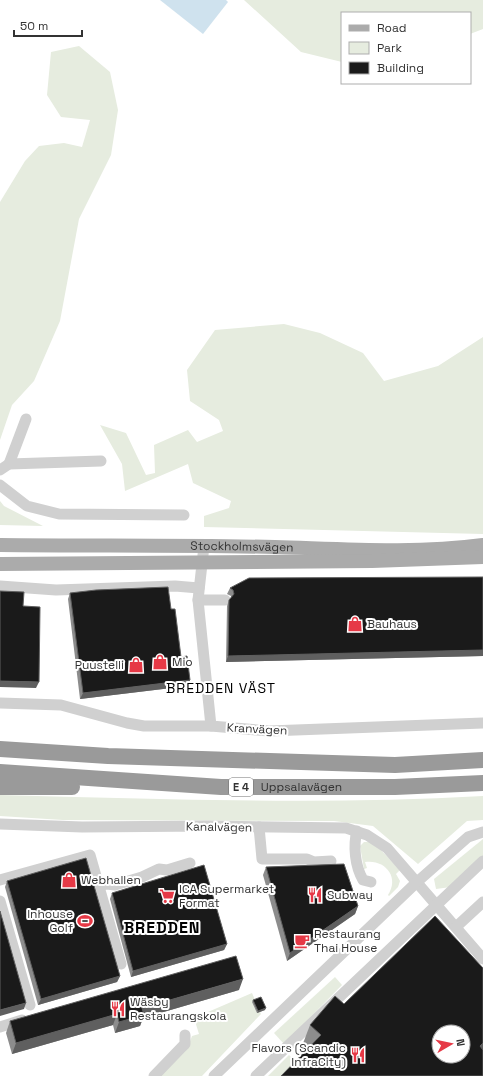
<svg xmlns="http://www.w3.org/2000/svg" width="483" height="1076" font-family="'Space Grotesk',sans-serif">
	<style>
		.green { fill: #e6ecdf }
		.water { fill: #cfe2ee }
		.lines { fill: none; stroke-linecap: round; stroke-linejoin: round }
		.minor { stroke: #d0d0d0; stroke-width: 11 }
		.major { stroke: #ababab; stroke-width: 14 }
		.highway { stroke: #9a9a9a; stroke-width: 16 }
		.wall { fill: #8c8c8c }
		.shaded-wall { fill: #5f5f5f }
		.building { fill: #1a1a1a; stroke: #5f5f5f; fill-rule: evenodd }
		.labels { text-anchor: middle; stroke-width: 4; stroke-linejoin: round; paint-order: stroke }
		.shield { fill: #fff; stroke: #707070; stroke-width: 1 }
		.shield-label { font-size: 11px; font-weight: bold; fill: #333 }
		.street-label { font-size: 12px; fill: #333; stroke: #fff }
		.poi-label { font-size: 12px; fill: #333; stroke: #fff; text-anchor: start }
		.quarter-label { font-size: 14px; letter-spacing: 1px; fill: #000; stroke: #fff }
		.district-label { font-size: 16px; font-weight: bold; letter-spacing: 1px; fill: #000; stroke: #fff }
	</style>
	<rect width="100%" height="100%" fill="#fff"/>
	<g class="green">
		<polygon points="244,0 483,0 483,29 470,34 470,13 342,13 342,62 301,52"/>
		<polygon points="79,46 110,72 118,110 111,155 79,219 60,321 34,381 12,405 0,440 0,202 25,161 39,146 64,143 82,147 90,120 61,117 47,95 51,52"/>
		<polygon points="284,324 320,333 363,353 384,381 438,366 483,337 483,534 204,527 204,516 229,508 231,501 193,483 188,464 125,491 122,464 100,425 126,433 146,475 155,473 154,445 188,430 197,442 223,431 219,420 190,401 187,370 215,330"/>
		<polygon points="0,501 4,506 43,526 0,525"/>
		<path d="M0 795C161 799 322 805 483 796V820L467 821 418 864 373 826 334 821 63 820 0 816Z"/>
		<polygon points="483,839 483,856 451,887 436,889 434,879"/>
		<path d="M369 842 378 847 400 870 396 874 400 881 398 887 389 896 388 895C400 877 385 859 365 862L367 868 364 869 360 846 364 842Z"/>
		<polygon points="335,977 342,985 284,1044 274,1033"/>
		<polygon points="252,993 261,1014 202,1076 160,1076 189,1044 192,1036 199,1034 194,1018"/>
		<polygon points="289,1055 299,1065 287,1076 268,1076"/>
	</g>
	<polygon class="water" points="160,0 226,0 228,2 203,34"/>
	<g class="lines">
		<g class="minor">
			<polyline points="9,464 26,419"/>
			<polyline points="0,470 9,464 101,461"/>
			<polyline points="0,485 27,506 59,514 184,515"/>
			<polyline points="204,546 198,600 211,726 269,731 483,723"/>
			<polyline points="0,586 56,590 175,586 199,588"/>
			<polyline points="198,600 225,600"/>
			<polyline points="0,703 61,705 127,723 144,726 211,726"/>
			<polyline points="0,824 82,827 209,826 346,828 367,835 387,848 483,959"/>
			<polyline points="259,827 262,859 307,859 314,862 331,861"/>
			<path d="M357 831C353 846 355 866 363 880L371 882"/>
			<polyline points="0,880 90,855 121,964"/>
			<polyline points="99,886 107,884 115,885 142,877 159,869 167,870 190,863"/>
			<polyline points="0,901 30,1005"/>
			<polyline points="456,927 483,902"/>
			<polyline points="0,1027 22,1020"/>
			<polyline points="154,1076 181,1048 185,1044 185,1035"/>
			<polyline points="214,1076 417,882 468,837 483,832"/>
			<polyline points="256,1076 483,861"/>
		</g>
		<g class="major">
			<path id="s1" d="M0 545C92 546 183 545 275 547 344 549 415 554 483 545"/>
			<polyline points="0,564 372,561 483,557"/>
		</g>
		<g class="highway">
			<polyline points="0,749 108,756 395,765 483,760"/>
			<path id="s2" d="M0 772 221 787H395L483 783"/>
			<polyline points="0,787 72,787"/>
		</g>
	</g>
	<g class="wall">
		<polygon points="483,577 483,656 226,662 227,606 229,600 231,598 231,596 227,594 230,588"/>
		<polygon points="70,593 171,609 181,657 190,680 188,686 80,699 68,599"/>
		<polygon points="266,867 358,906 355,914 287,961 263,875"/>
		<polygon points="7,881 120,976 117,982 38,1005 5,887"/>
		<polygon points="112,893 227,944 224,950 131,977 110,899"/>
		<polygon points="483,968 306,1050 302,1046 310,1025 344,1004"/>
		<polygon points="239,990 143,1018 140,1026 115,1033 113,1025 12,1054 6,1033 10,1021"/>
		<polygon points="253,1000 265,1010 257,1013 252,1002"/>
	</g>
	<g class="shaded-wall">
		<polygon points="483,650 483,656 226,662 228,656"/>
		<polygon points="190,680 188,686 80,699 83,693"/>
		<polygon points="0,681 39,682 36,688 0,687"/>
		<polygon points="358,906 355,914 287,961 290,953"/>
		<polygon points="227,944 224,950 131,977 133,971"/>
		<polygon points="120,976 117,982 38,1005 41,999"/>
		<polygon points="243,979 239,990 143,1018 140,1026 115,1033 119,1022 142,1008"/>
		<polygon points="26,1003 24,1009 0,1016 0,1010"/>
		<polygon points="266,1008 265,1010 257,1013 258,1011"/>
		<polygon points="117,1014 113,1025 12,1054 16,1043"/>
		<polygon points="483,1043 483,1057 480,1046"/>
	</g>
	<g class="building">
		<polygon points="483,577 483,650 228,656 229,600 234,594 233,590 230,588 249,578"/>
		<polygon points="168,587 171,609 175,609 181,657 187,656 190,680 83,693 70,593 96,590"/>
		<polygon points="0,591 24,592 23,606 40,607 39,682 0,681"/>
		<polygon points="86,858 120,976 41,999 7,881"/>
		<polygon points="344,864 358,906 290,953 266,867"/>
		<polygon points="204,865 227,944 133,971 112,893"/>
		<polygon points="0,911 26,1003 0,1010"/>
		<path d="M435 916 483 968V1043L480 1046 483 1050V1076H281L321 1035 310 1025 335 996 344 1004ZM439 1032H463V1056H439Z"/>
		<polygon points="236,956 243,979 142,1008 144,1015 119,1022 117,1014 16,1043 10,1021"/>
		<polygon points="261,997 266,1008 258,1011 253,1000"/>
	</g>
	<defs>
		<g id="shop-bare" transform="scale(1.2)"><path d="M-5-2.5h2.3a2.7 3.5 0 0 1 5.4 0H5L5.5 6h-11ZM-1.5-2.5h3a1.5 2.3 0 0 0-3 0Z" fill="#e63946" stroke="#fff" stroke-width="2.5" paint-order="stroke"/></g>
		<g id="restaurant-bare" transform="scale(1.2)"><path d="M-5-6h1v4h1v-4h1v4h1v-4h1v5L-1.5 .5V6h-2V.5L-5-1ZM5-6V6H3V1.5H1.5Q1.5-4 5-6Z" fill="#e63946" stroke="#fff" stroke-width="2.5" paint-order="stroke"/></g>
		<g id="supermarket-bare" transform="scale(1.2)"><path d="M-6-5.5h2.5l.6 2H6L4.5 2H-2.5L-4.4-4H-6ZM-1.5 3.2a1.3 1.3 0 1 0 .1 0ZM3 3.2a1.3 1.3 0 1 0 .1 0Z" fill="#e63946" stroke="#fff" stroke-width="2.5" paint-order="stroke"/></g>
		<g id="stadium-bare" transform="scale(1.2)"><path d="M0-5a6.5 5 0 1 0 0 10a6.5 5 0 1 0 0-10ZM-3.5-1.8h7v3.6h-7Z" fill="#e63946" stroke="#fff" stroke-width="2.5" paint-order="stroke"/></g>
		<g id="cafe-bare" transform="scale(1.2)"><path d="M-5.5-4.5H6V0H3Q3 3.5 0 3.5H-2.5Q-5.5 3.5-5.5 0ZM3-3.2v2h1.7v-2ZM-6 4.5H4V6H-6Z" fill="#e63946" stroke="#fff" stroke-width="2.5" paint-order="stroke"/></g>
	</defs>
	<g fill-rule="evenodd">
		<use href="#shop-bare" x="355" y="624"/>
		<use href="#shop-bare" x="160" y="662"/>
		<use href="#shop-bare" x="136" y="665"/>
		<use href="#shop-bare" x="69" y="880"/>
		<use href="#restaurant-bare" x="315" y="895"/>
		<use href="#supermarket-bare" x="167" y="896"/>
		<use href="#stadium-bare" x="85" y="921"/>
		<use href="#cafe-bare" x="302" y="941"/>
		<use href="#restaurant-bare" x="118" y="1009"/>
		<use href="#restaurant-bare" x="358" y="1055"/>
	</g>
	<g class="labels">
		<rect class="shield" x="229" y="778" width="24" height="18" rx="3"/>
		<g class="shield-label">
			<text x="241" y="791">E 4</text>
		</g>
		<g class="street-label">
			<text dy="4" stroke="none"><textPath href="#s1" startOffset="242">Stockholmsvägen</textPath></text>
			<text transform="translate(257 729) rotate(3)" y="4">Kranvägen</text>
			<text dy="4" stroke="none"><textPath href="#s2" startOffset="302">Uppsalavägen</textPath></text>
			<text transform="translate(219 827) rotate(1)" y="4">Kanalvägen</text>
		</g>
		<g class="poi-label">
			<text x="367" y="628">Bauhaus</text>
			<text x="172" y="666">Mio</text>
			<text x="124" y="669" text-anchor="end">Puustelli</text>
			<text x="81" y="884">Webhallen</text>
			<text x="179" y="893">ICA Supermarket<tspan x="179" dy="14">Format</tspan></text>
			<text x="327" y="899">Subway</text>
			<text x="73" y="918" text-anchor="end">Inhouse<tspan x="73" dy="14">Golf</tspan></text>
			<text x="314" y="938">Restaurang<tspan x="314" dy="14">Thai House</tspan></text>
			<text x="130" y="1006">Wäsby<tspan x="130" dy="14">Restaurangskola</tspan></text>
			<text x="346" y="1052" text-anchor="end">Flavors (Scandic<tspan x="346" dy="14">InfraCity)</tspan></text>
		</g>
		<g class="quarter-label">
			<text x="221" y="693">BREDDEN VÄST</text>
		</g>
		<g class="district-label">
			<text x="162" y="933">BREDDEN</text>
		</g>
	</g>
	<rect x="341" y="12" width="130" height="72" fill="#ffffff" stroke="#adadad"/>
	<rect x="349" y="25" width="20" height="6" fill="#ababab" stroke="#adadad"/>
	<text x="377" y="32" font-size="12" fill="#333333">Road</text>
	<rect x="349" y="42" width="20" height="12" fill="#e6ecdf" stroke="#adadad"/>
	<text x="377" y="52" font-size="12" fill="#333333">Park</text>
	<rect x="349" y="62" width="20" height="12" fill="#1a1a1a" stroke="#adadad"/>
	<text x="377" y="72" font-size="12" fill="#333333">Building</text>
	<g transform="translate(451 1044) rotate(81)"><circle r="19" fill="#ffffff" stroke="#adadad"/>
	<path d="M0-3L7 15L0 10L-7 15Z" fill="#e63946"/>
	<text y="-6" font-size="11" font-weight="bold" text-anchor="middle" fill="#333333">N</text>
	</g>
	<path d="M14 30v6h68v-6" fill="none" stroke="#333333" stroke-width="2"/>
	<text x="20" y="30" font-size="12" fill="#333333" stroke="#ffffff" stroke-width="3" paint-order="stroke">50 m</text>
</svg>
